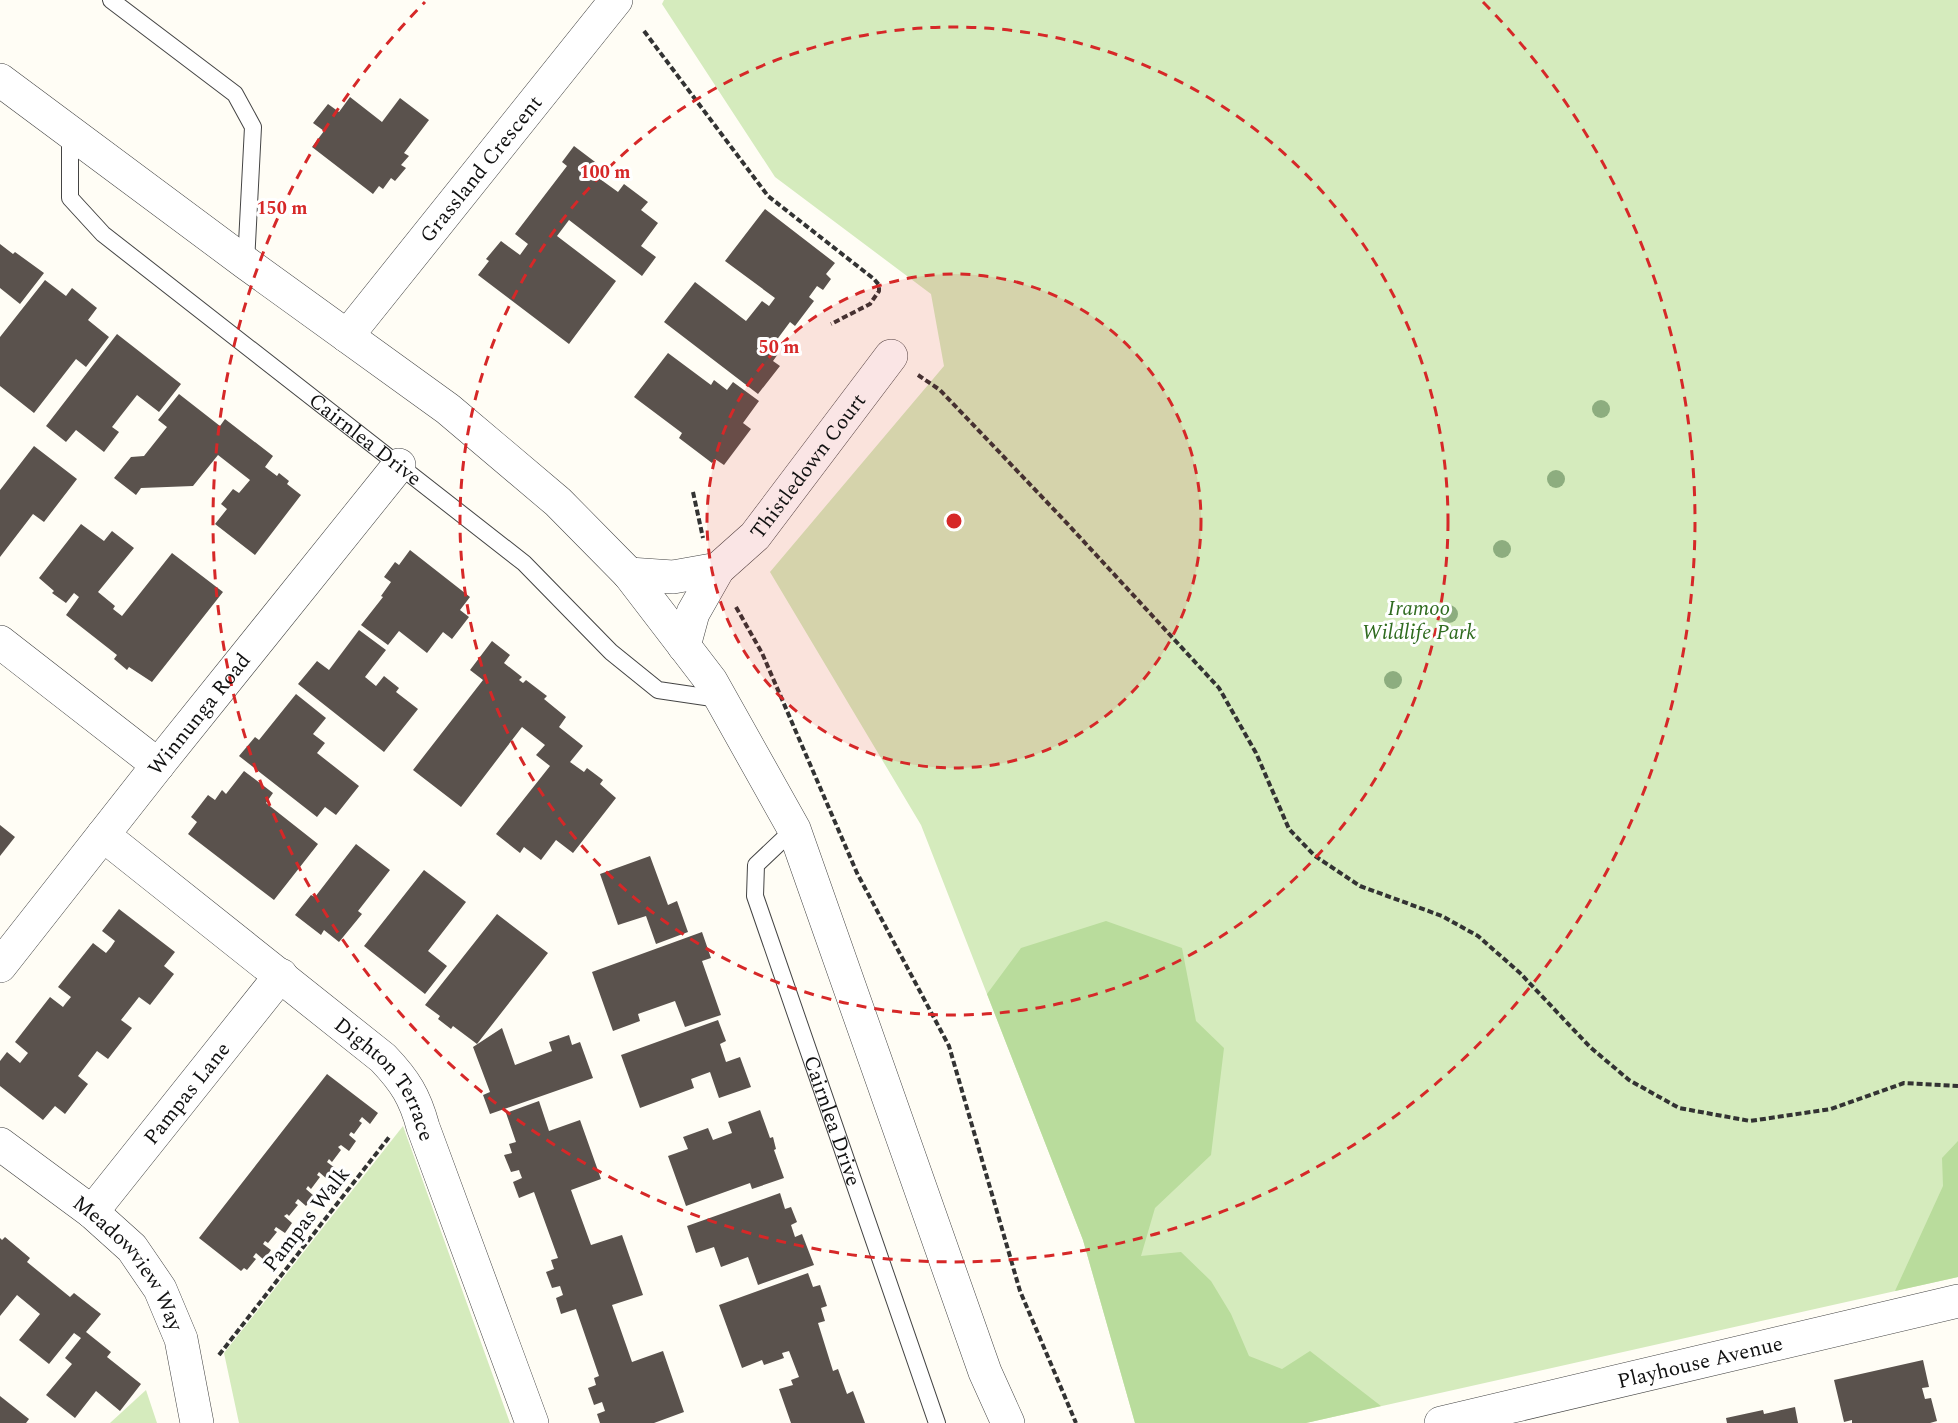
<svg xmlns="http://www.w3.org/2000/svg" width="1958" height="1423" font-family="Spectral,serif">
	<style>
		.green { fill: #d5ebbd }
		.forest { fill: #b9dc9c }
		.building { fill: #5a524d }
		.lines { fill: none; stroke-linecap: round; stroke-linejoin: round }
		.service-casing { stroke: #444; stroke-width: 18 }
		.minor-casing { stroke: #444; stroke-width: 34 }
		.tertiary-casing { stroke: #444; stroke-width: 34 }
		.path { stroke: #333; stroke-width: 4; stroke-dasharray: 6 3; stroke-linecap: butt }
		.service { stroke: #fff; stroke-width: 16 }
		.minor { stroke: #fff; stroke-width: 33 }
		.tertiary { stroke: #fff; stroke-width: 33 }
		.tree { fill: #8dad7f }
		.ring { fill: none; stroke: #d62828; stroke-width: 3; stroke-dasharray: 10 8 }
		.labels { text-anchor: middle; stroke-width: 6; stroke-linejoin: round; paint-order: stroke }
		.street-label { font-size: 21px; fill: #111; stroke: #fff }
		.park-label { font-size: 21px; font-style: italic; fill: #2f6b1f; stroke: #fff }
		.centre { fill: #d62828; stroke: #fff; stroke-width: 3 }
		.ring-label { font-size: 18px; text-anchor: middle; font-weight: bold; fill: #d62828; stroke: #fff; stroke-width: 6; stroke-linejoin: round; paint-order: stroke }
	</style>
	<rect width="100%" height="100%" fill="#fffdf5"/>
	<g class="green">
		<polygon points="664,0 1958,0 1958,1277 1306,1423 1135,1423 1083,1240 921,825 770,572 944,366 931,294 775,177 662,4"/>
		<polygon points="403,1126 510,1423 239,1423 224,1353"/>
		<polygon points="146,1390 157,1423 110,1423"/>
	</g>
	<g class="forest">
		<polygon points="1106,921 1182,948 1196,1021 1224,1048 1211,1155 1155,1208 1141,1256 1181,1252 1211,1281 1231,1314 1249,1356 1282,1369 1310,1351 1381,1406 1306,1423 1135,1423 1083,1240 987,994 1021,948"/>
		<polygon points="1958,1141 1958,1277 1895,1291 1943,1186 1942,1158"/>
	</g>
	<g class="building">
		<polygon points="350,97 382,122 400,98 429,120 404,153 409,156 401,165 406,168 395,181 391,178 383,189 379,186 373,194 312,147 324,131 313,123 328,104 339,112"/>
		<polygon points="574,146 607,171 600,179 618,192 624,184 648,202 641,210 658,223 641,246 656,257 642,276 569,220 557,236 616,281 569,344 478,275 489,261 486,259 501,241 520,255 528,244 515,234 567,166 562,162"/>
		<polygon points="765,209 835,263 826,274 831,279 823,290 817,286 809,297 814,301 795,326 790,322 770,349 778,354 773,361 780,366 758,394 664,322 695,282 746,321 762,301 769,306 775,298 725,261"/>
		<polygon points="0,244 13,254 15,252 44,273 20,304 0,288"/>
		<polygon points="45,280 66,296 72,288 97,308 88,320 109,337 86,367 76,359 34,413 0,386 0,337"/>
		<polygon points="117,334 181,384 159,412 137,395 112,427 119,432 104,452 76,430 66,442 46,426"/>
		<polygon points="668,353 711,385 714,380 727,390 733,382 759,401 743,423 751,429 724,465 715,459 712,463 679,438 682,433 634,397"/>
		<polygon points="179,394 220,426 225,419 273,456 265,467 277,476 279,473 289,481 287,484 301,495 255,555 215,524 227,509 221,504 233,489 239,493 250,480 218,455 193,486 141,488 136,495 114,478 131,457 144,456 167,427 158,420"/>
		<polygon points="34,446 77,479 44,522 33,514 0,557 0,490"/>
		<polygon points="81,524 104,541 112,531 134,548 98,592 115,606 113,609 122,616 172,553 223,592 152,682 129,667 127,670 114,659 117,655 66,615 79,597 74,593 66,603 52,593 54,591 39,578"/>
		<polygon points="410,550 470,597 460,610 469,617 452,639 443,632 427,653 399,631 388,645 361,625 383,597 381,596 391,582 384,577 395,562 399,565"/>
		<polygon points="359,630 386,650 365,677 376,686 384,676 399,688 396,692 418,709 384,752 298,684 317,661 329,670"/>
		<polygon points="492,641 510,655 504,663 522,677 519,680 523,683 526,680 547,696 544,699 566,717 559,727 583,746 570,762 584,772 587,768 603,780 600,784 616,798 573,853 556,840 541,860 524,847 520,853 496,834 550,766 536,755 545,745 522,727 461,807 413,770 483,680 470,670"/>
		<polygon points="296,694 326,718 313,734 325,743 317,753 359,786 336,815 325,807 317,817 239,756 255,737 259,740"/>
		<polygon points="244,771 273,793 266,803 318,844 274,900 188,834 197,822 191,817 208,795 215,800 222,790 226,794"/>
		<polygon points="0,825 15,837 0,856"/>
		<polygon points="356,844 390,870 358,911 362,914 339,942 324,930 321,935 295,915 311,895 315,897"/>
		<polygon points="650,856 668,905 677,901 688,932 656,944 646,916 618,925 600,874"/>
		<polygon points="424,870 466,902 428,951 447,966 425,994 364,946"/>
		<polygon points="119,909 175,952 164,966 174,974 150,1005 139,997 121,1020 132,1028 108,1059 97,1051 78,1076 88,1084 65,1114 55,1106 43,1120 0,1086 0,1061 7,1052 20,1063 28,1053 15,1042 50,997 63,1007 66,1003 71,997 58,987 93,943 106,953 111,947 115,941 102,931"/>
		<polygon points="497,914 548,953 477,1044 453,1026 451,1029 438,1019 440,1016 425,1005"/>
		<polygon points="702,932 711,958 702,961 721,1015 685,1027 675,1001 638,1014 640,1021 613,1031 592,972"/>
		<polygon points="718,1020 726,1041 720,1044 726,1062 740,1057 751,1087 719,1098 710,1072 691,1079 694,1088 640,1108 621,1055"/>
		<polygon points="502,1028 515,1065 552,1051 549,1042 569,1035 572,1045 580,1042 593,1078 490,1114 483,1095 490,1092 473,1047"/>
		<polygon points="327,1074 378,1113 370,1124 362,1117 359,1121 362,1123 354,1134 351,1132 349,1135 356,1141 349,1151 341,1145 338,1147 341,1150 332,1162 329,1159 327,1162 335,1168 327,1179 319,1172 317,1175 320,1177 311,1189 308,1186 306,1189 314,1196 306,1206 298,1199 295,1203 298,1205 289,1216 287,1214 284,1216 292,1223 285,1233 276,1227 274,1230 277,1232 268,1243 265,1241 263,1244 271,1250 264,1260 256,1253 253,1257 256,1259 247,1270 244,1268 241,1271 199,1238"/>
		<polygon points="539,1101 549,1131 580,1120 601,1179 571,1190 591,1245 622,1235 643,1295 612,1305 632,1362 663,1351 684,1412 654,1423 600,1423 597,1414 605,1411 602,1402 594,1405 588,1388 596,1385 594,1378 599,1376 576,1309 561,1314 556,1298 563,1295 560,1286 552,1288 546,1272 554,1269 551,1260 558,1258 534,1192 519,1198 513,1182 522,1178 520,1173 519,1170 511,1172 504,1155 512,1153 509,1144 516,1142 506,1113"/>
		<polygon points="760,1110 770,1138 773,1137 776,1149 774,1150 784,1178 752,1189 750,1183 686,1206 668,1156 688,1149 683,1137 708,1128 713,1140 732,1133 728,1122"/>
		<polygon points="780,1193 785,1209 791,1207 797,1222 791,1225 795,1237 802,1234 814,1265 758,1285 748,1257 721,1267 714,1247 696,1253 687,1226"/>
		<polygon points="5,1237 30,1258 27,1262 70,1297 74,1293 101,1314 86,1332 111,1352 107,1357 141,1384 120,1411 96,1391 75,1418 46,1395 72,1364 65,1358 81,1338 74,1333 49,1364 19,1340 40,1314 17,1295 0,1316 0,1238 2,1240"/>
		<polygon points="808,1273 813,1287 820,1285 827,1306 821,1308 825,1321 818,1323 833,1371 838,1369 847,1394 853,1391 865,1423 791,1423 779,1389 793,1385 791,1380 799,1377 789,1351 782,1353 784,1358 764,1365 762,1360 742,1368 719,1305"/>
		<polygon points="1923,1360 1929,1387 1922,1388 1925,1399 1931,1398 1937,1421 1930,1423 1852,1423 1852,1420 1844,1422 1834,1380"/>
		<polygon points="0,1396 29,1419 26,1423 0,1423"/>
		<polygon points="1795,1407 1798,1423 1727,1423 1726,1418 1763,1410 1764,1414"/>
	</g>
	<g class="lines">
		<g class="service-casing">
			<g id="service">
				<polyline points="111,0 235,94 253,127 246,263"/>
				<path id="s1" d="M70 132V198L103 234 524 563 611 652 658 690 719 699"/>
				<path id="s2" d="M794 829 756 865 755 896 937 1423"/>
			</g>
		</g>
		<g class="minor-casing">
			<g id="minor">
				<path id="s3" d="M347 336 616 0"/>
				<polyline points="629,574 673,577 718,569"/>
				<polyline points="0,642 158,765"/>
				<path id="s4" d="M684 646 693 613 718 569 755 536 891 356"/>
				<path id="s5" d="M103 835 383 1058C405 1081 415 1097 423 1127L532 1423"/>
				<path id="s6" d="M0 966 158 765 399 465"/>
				<path id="s7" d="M0 1144 92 1212 132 1248 160 1289 181 1339 197 1423"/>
				<path id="s8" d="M92 1212 281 975"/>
				<path id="s9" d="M1441 1423 1958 1301"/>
			</g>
		</g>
		<g class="tertiary-casing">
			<polyline id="tertiary" points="0,80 246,263 448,409 558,502 629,574 711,681 794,829 985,1372 1008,1423"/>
		</g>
		<g class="path">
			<polyline points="644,31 768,196 874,279 879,285 879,291 870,304 831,324"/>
			<polyline points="918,375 940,390 1063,519 1219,688 1256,753 1289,829 1315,856 1360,886 1442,916 1478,936 1520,973 1590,1047 1629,1080 1679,1108 1750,1121 1831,1109 1904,1083 1958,1086"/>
			<polyline points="693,492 703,538"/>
			<polyline points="736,607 762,653 857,873 949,1046 1020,1291 1076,1423"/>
			<polyline points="219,1355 390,1136"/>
		</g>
		<use href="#service" class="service"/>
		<use href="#minor" class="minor"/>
		<use href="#tertiary" class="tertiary"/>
	</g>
	<g class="tree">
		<circle cx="1601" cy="409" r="9"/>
		<circle cx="1556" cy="479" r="9"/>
		<circle cx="1502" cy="549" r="9"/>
		<circle cx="1449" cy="614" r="9"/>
		<circle cx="1393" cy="680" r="9"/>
	</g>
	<circle cx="954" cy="521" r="247" fill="#d62828" fill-opacity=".12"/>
	<g class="ring">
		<circle cx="954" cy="521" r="247"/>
		<circle cx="954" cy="521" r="494"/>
		<path d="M1483 2A741 741 0 1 1 425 2"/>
	</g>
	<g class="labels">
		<g class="street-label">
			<text dy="7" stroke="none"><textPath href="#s3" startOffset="214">Grassland Crescent</textPath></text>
			<text dy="7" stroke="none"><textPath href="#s1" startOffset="448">Cairnlea Drive</textPath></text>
			<text dy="7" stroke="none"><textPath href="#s4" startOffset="222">Thistledown Court</textPath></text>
			<text dy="7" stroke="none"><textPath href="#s6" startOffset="321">Winnunga Road</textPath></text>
			<text dy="7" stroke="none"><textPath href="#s5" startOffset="376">Dighton Terrace</textPath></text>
			<text dy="7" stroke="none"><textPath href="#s8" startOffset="152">Pampas Lane</textPath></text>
			<text dy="7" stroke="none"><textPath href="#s2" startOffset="321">Cairnlea Drive</textPath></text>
			<text transform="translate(306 1219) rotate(-52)" y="7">Pampas Walk</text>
			<text dy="7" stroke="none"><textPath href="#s7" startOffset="178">Meadowview Way</textPath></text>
			<text dy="7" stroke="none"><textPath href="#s9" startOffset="266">Playhouse Avenue</textPath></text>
		</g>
		<g class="park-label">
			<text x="1419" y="615">Iramoo<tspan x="1419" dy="24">Wildlife Park</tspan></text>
		</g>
	</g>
	<circle cx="954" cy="521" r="9" class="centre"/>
	<g class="ring-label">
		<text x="605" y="178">100 m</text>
		<text x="282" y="214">150 m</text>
		<text x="779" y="353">50 m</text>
	</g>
</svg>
